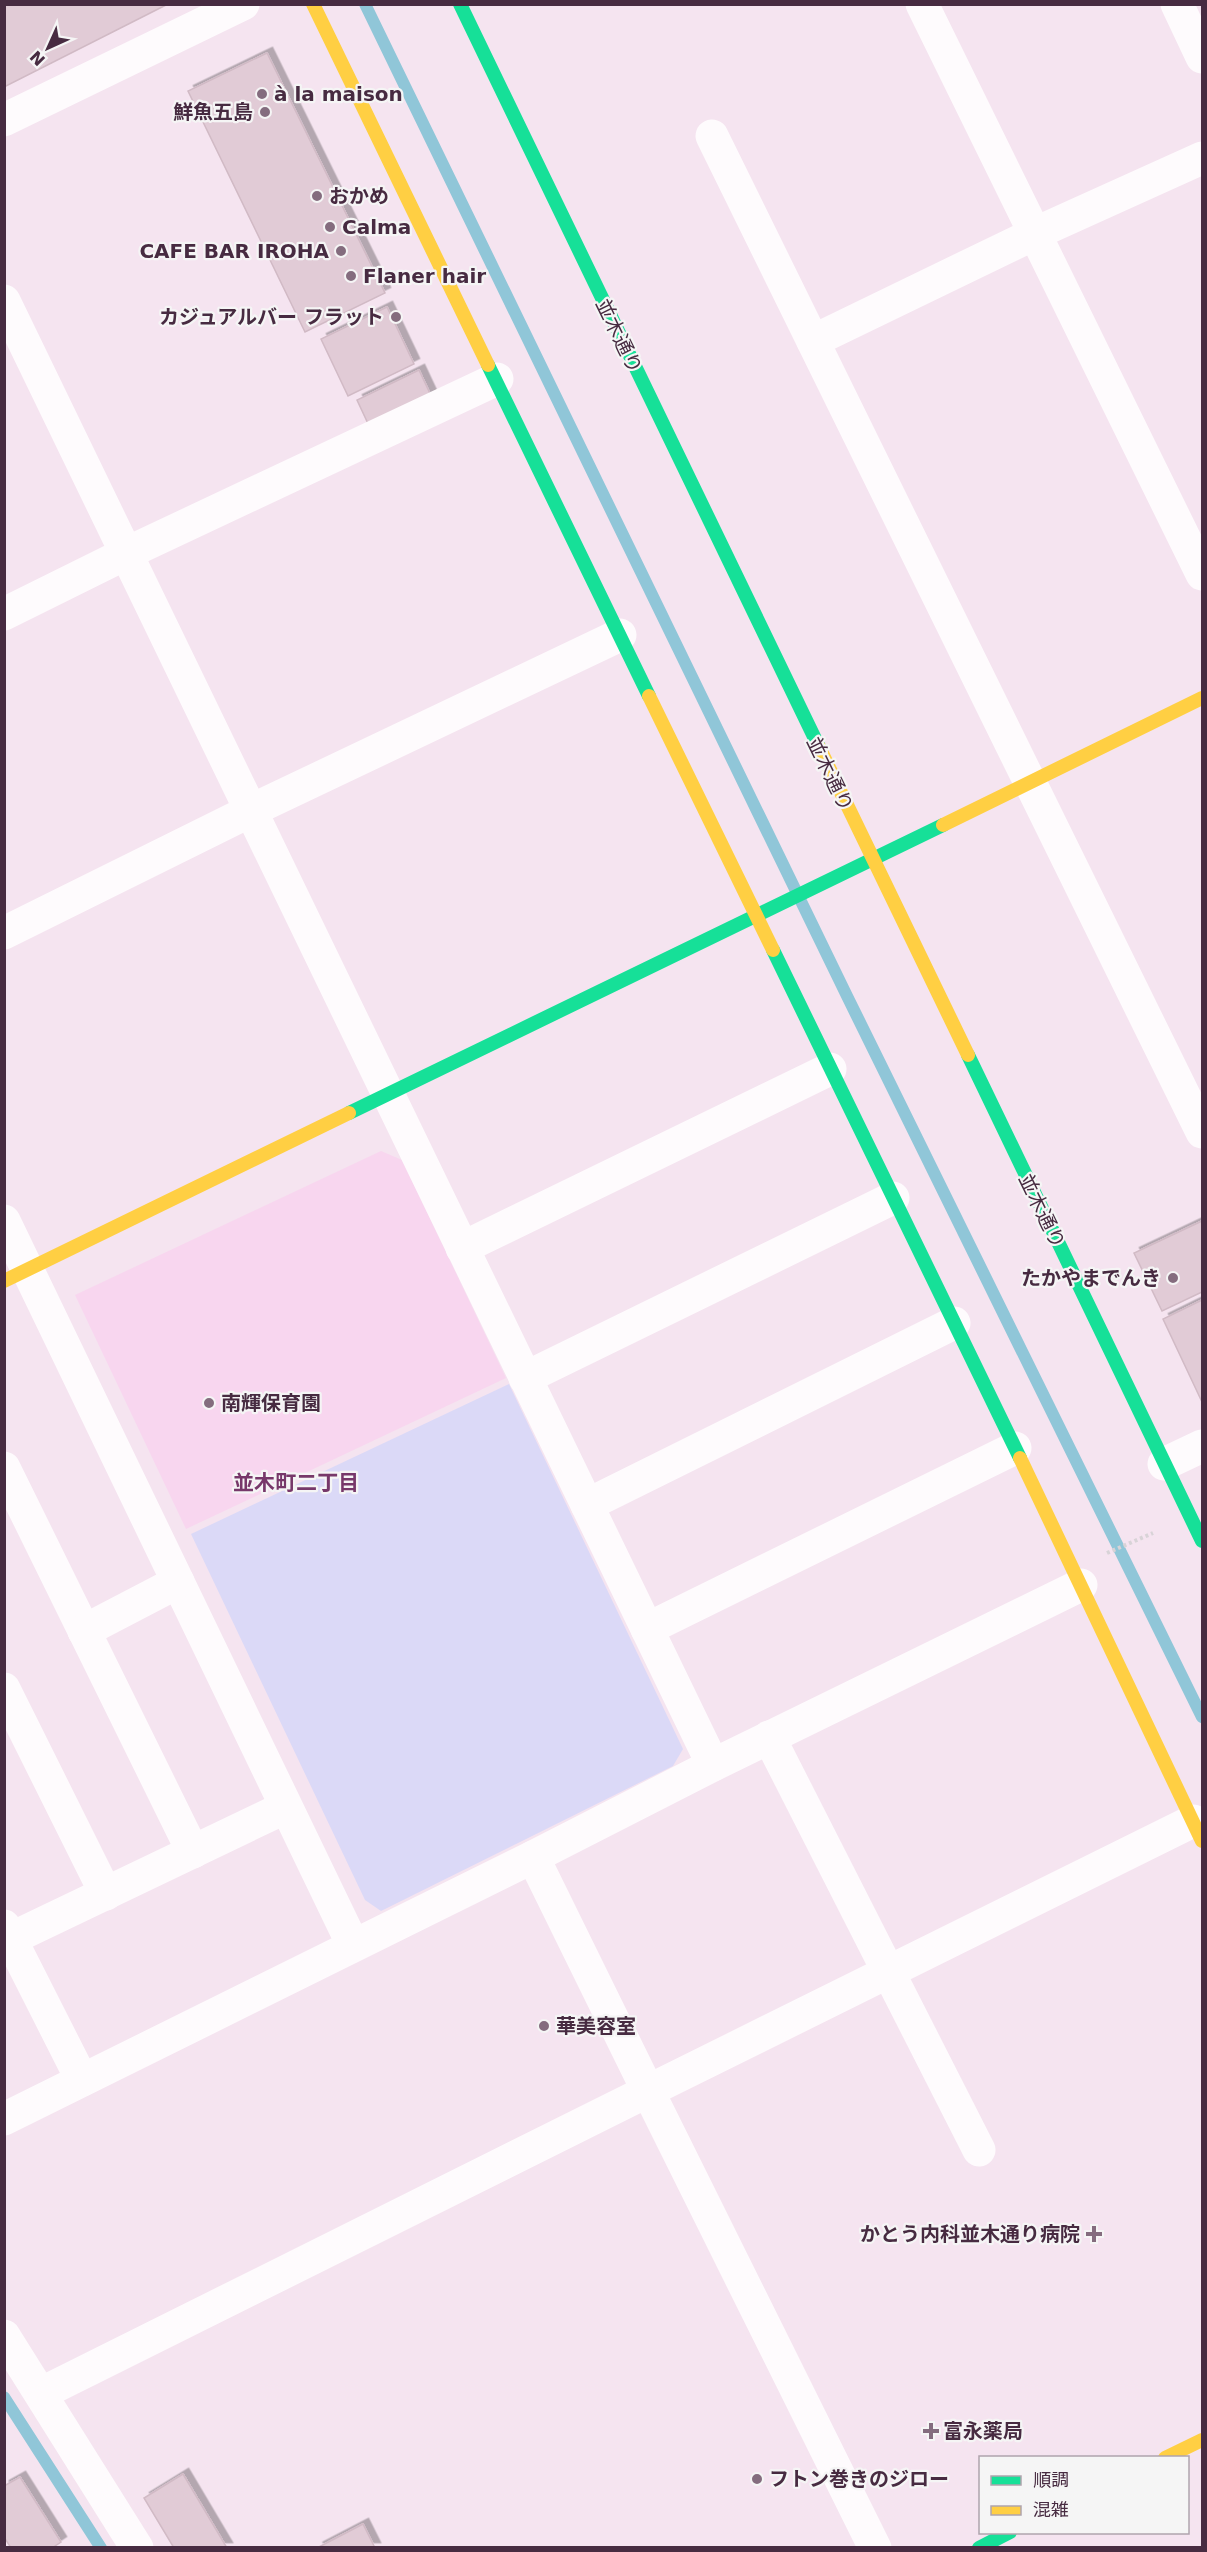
<svg xmlns="http://www.w3.org/2000/svg" width="1207" height="2552" font-family="'DejaVu Sans','Noto Sans JP',sans-serif">
	<style>
		.built { fill: #f8d6ef }
		.green { fill: #dbd9f7 }
		.lines { fill: none; stroke-linecap: round; stroke-linejoin: round }
		.stream { stroke: #90c6d8; stroke-width: 12 }
		.building { fill: #e1cbd6; stroke: #d1bac5; stroke-width: 1.5; filter: url(#shadow) }
		.path { stroke: #d8d3d7; stroke-width: 4; stroke-dasharray: 3 3; stroke-linecap: butt }
		.street { stroke: #fefbfd; stroke-width: 33 }
		.fast { stroke: #16e098; stroke-width: 14 }
		.slow { stroke: #ffcf43; stroke-width: 14 }
		.poi-dot { fill: #846c7e; stroke: #f5f5f5; stroke-width: 2 }
		.labels { text-anchor: middle; stroke-width: 4.5; stroke-linejoin: round; paint-order: stroke }
		.poi-label { font-size: 20px; font-weight: bold; fill: #472b41; stroke: #f5f5f5; text-anchor: start }
		.street-label { font-size: 20px; fill: #472b41; stroke: #f5f5f5 }
		.neighbourhood-label { font-size: 21px; font-weight: bold; fill: #77386a; stroke: #f5f5f5 }
	</style>
	<defs>
		<filter id="shadow"><feDropShadow dx="5.5" dy="-5.5" stdDeviation="0" flood-color="#0004"/></filter>
	</defs>
	<rect width="100%" height="100%" fill="#f5e4f0"/>
	<polygon class="built" points="381,1151 402,1160 506,1378 186,1529 75,1295"/>
	<polygon class="green" points="509,1384 683,1749 673,1766 381,1911 365,1900 191,1534"/>
	<g class="lines">
		<g class="stream">
			<polyline points="365,4 847,996 1202,1717"/>
			<polyline points="4,2397 101,2548"/>
		</g>
	</g>
	<g class="building">
		<polygon points="4,4 168,4 4,87"/>
		<polygon points="267,53 385,293 305,332 188,91"/>
		<polygon points="387,307 414,364 348,396 321,339"/>
		<polygon points="419,370 433,400 371,430 357,400"/>
		<polygon points="1202,1221 1202,1292 1162,1311 1134,1253"/>
		<polygon points="1202,1300 1202,1402 1163,1319"/>
		<polygon points="183,2474 227,2548 174,2548 144,2498"/>
		<polygon points="20,2477 61,2542 52,2548 11,2548 4,2537 4,2486"/>
		<polygon points="363,2524 375,2548 317,2548"/>
	</g>
	<g class="lines">
		<polyline class="path" points="1107,1553 1153,1533"/>
		<g class="street">
			<polyline points="922,4 1202,574"/>
			<polyline points="1177,4 1202,57"/>
			<polyline points="4,120 243,4"/>
			<polyline points="712,136 1202,1132"/>
			<polyline points="4,301 713,1765"/>
			<polyline points="813,341 1036,233 1202,158"/>
			<polyline points="4,614 127,553 497,379"/>
			<polyline points="4,933 252,810 620,635"/>
			<polyline points="4,1221 353,1945"/>
			<polyline points="462,1248 830,1069"/>
			<polyline points="525,1378 893,1198"/>
			<polyline points="1164,1464 1202,1446"/>
			<polyline points="4,1468 193,1852"/>
			<polyline points="587,1505 954,1323"/>
			<polyline points="647,1629 1015,1448"/>
			<polyline points="84,1631 178,1582"/>
			<polyline points="4,1689 106,1894"/>
			<polyline points="769,1737 979,2150"/>
			<polyline points="533,1857 648,2091 1193,1821"/>
			<polyline points="4,1926 82,2080"/>
			<polyline points="4,1942 286,1807"/>
			<polyline points="4,2119 533,1857 713,1765 1081,1585"/>
			<polyline points="4,2336 137,2548"/>
			<polyline points="42,2393 648,2091 875,2548"/>
		</g>
		<g class="fast">
			<polyline points="460,4 819,747"/>
			<polyline points="488,365 649,696"/>
			<polyline points="773,950 1020,1458"/>
			<polyline points="968,1055 1202,1541"/>
			<polyline points="349,1113 943,825"/>
			<polyline points="979,2548 1010,2532"/>
		</g>
		<g class="slow">
			<polyline points="313,4 488,365"/>
			<polyline points="649,696 773,950"/>
			<polyline points="819,747 968,1055"/>
			<polyline points="943,825 1202,698"/>
			<polyline points="4,1281 349,1113"/>
			<polyline points="1020,1458 1202,1841"/>
			<polyline points="1165,2458 1202,2440"/>
		</g>
	</g>
	<g class="poi-dot">
		<circle cx="262" cy="94" r="6"/>
		<circle cx="265" cy="112" r="6"/>
		<circle cx="317" cy="196" r="6"/>
		<circle cx="330" cy="227" r="6"/>
		<circle cx="341" cy="251" r="6"/>
		<circle cx="351" cy="276" r="6"/>
		<circle cx="396" cy="317" r="6"/>
		<circle cx="1173" cy="1278" r="6"/>
		<circle cx="209" cy="1403" r="6"/>
		<circle cx="544" cy="2026" r="6"/>
		<path d="M1091 2225h6v6h6v6h-6v6h-6v-6h-6v-6h6z"/>
		<path d="M928 2422h6v6h6v6h-6v6h-6v-6h-6v-6h6z"/>
		<circle cx="757" cy="2479" r="6"/>
	</g>
	<g class="labels">
		<g class="poi-label">
			<text x="274" y="101">à la maison</text>
			<text x="253" y="119" text-anchor="end">鮮魚五島</text>
			<text x="329" y="203">おかめ</text>
			<text x="342" y="234">Calma</text>
			<text x="329" y="258" text-anchor="end">CAFE BAR IROHA</text>
			<text x="363" y="283">Flaner hair</text>
			<text x="384" y="324" text-anchor="end">カジュアルバー フラット</text>
			<text x="1161" y="1285" text-anchor="end">たかやまでんき</text>
			<text x="221" y="1410">南輝保育園</text>
			<text x="556" y="2033">華美容室</text>
			<text x="1080" y="2241" text-anchor="end">かとう内科並木通り病院</text>
			<text x="943" y="2438">富永薬局</text>
			<text x="769" y="2486">フトン巻きのジロー</text>
		</g>
		<g class="street-label">
			<text transform="translate(619 336) rotate(64)" y="7">並木通り</text>
			<text transform="translate(830 774) rotate(64)" y="7">並木通り</text>
			<text transform="translate(1042 1211) rotate(64)" y="7">並木通り</text>
		</g>
		<g class="neighbourhood-label">
			<text x="296" y="1490">並木町二丁目</text>
		</g>
	</g>
	<rect width="1207" height="2552" fill="none" stroke="#472b41" stroke-width="12"/>
	<rect x="979" y="2456" width="210" height="78" fill="#f5f5f5" stroke="#afa4ad" stroke-width="1.5"/>
	<rect x="991" y="2476" width="30" height="9" fill="#16e098" stroke="#afa4ad" stroke-width="1.5"/>
	<text x="1033" y="2486" font-size="18" fill="#472b41">順調</text>
	<rect x="991" y="2506" width="30" height="9" fill="#ffcf43" stroke="#afa4ad" stroke-width="1.5"/>
	<text x="1033" y="2516" font-size="18" fill="#472b41">混雑</text>
	<g transform="translate(48 48) rotate(225)" stroke="#f5f5f5" stroke-width="4.5" paint-order="stroke">
	<path d="M0-4.5L10 22L0 15L-10 22Z" fill="#472b41"/>
	<text y="-9" font-size="16" font-weight="bold" text-anchor="middle" fill="#472b41">N</text>
	</g>
</svg>
